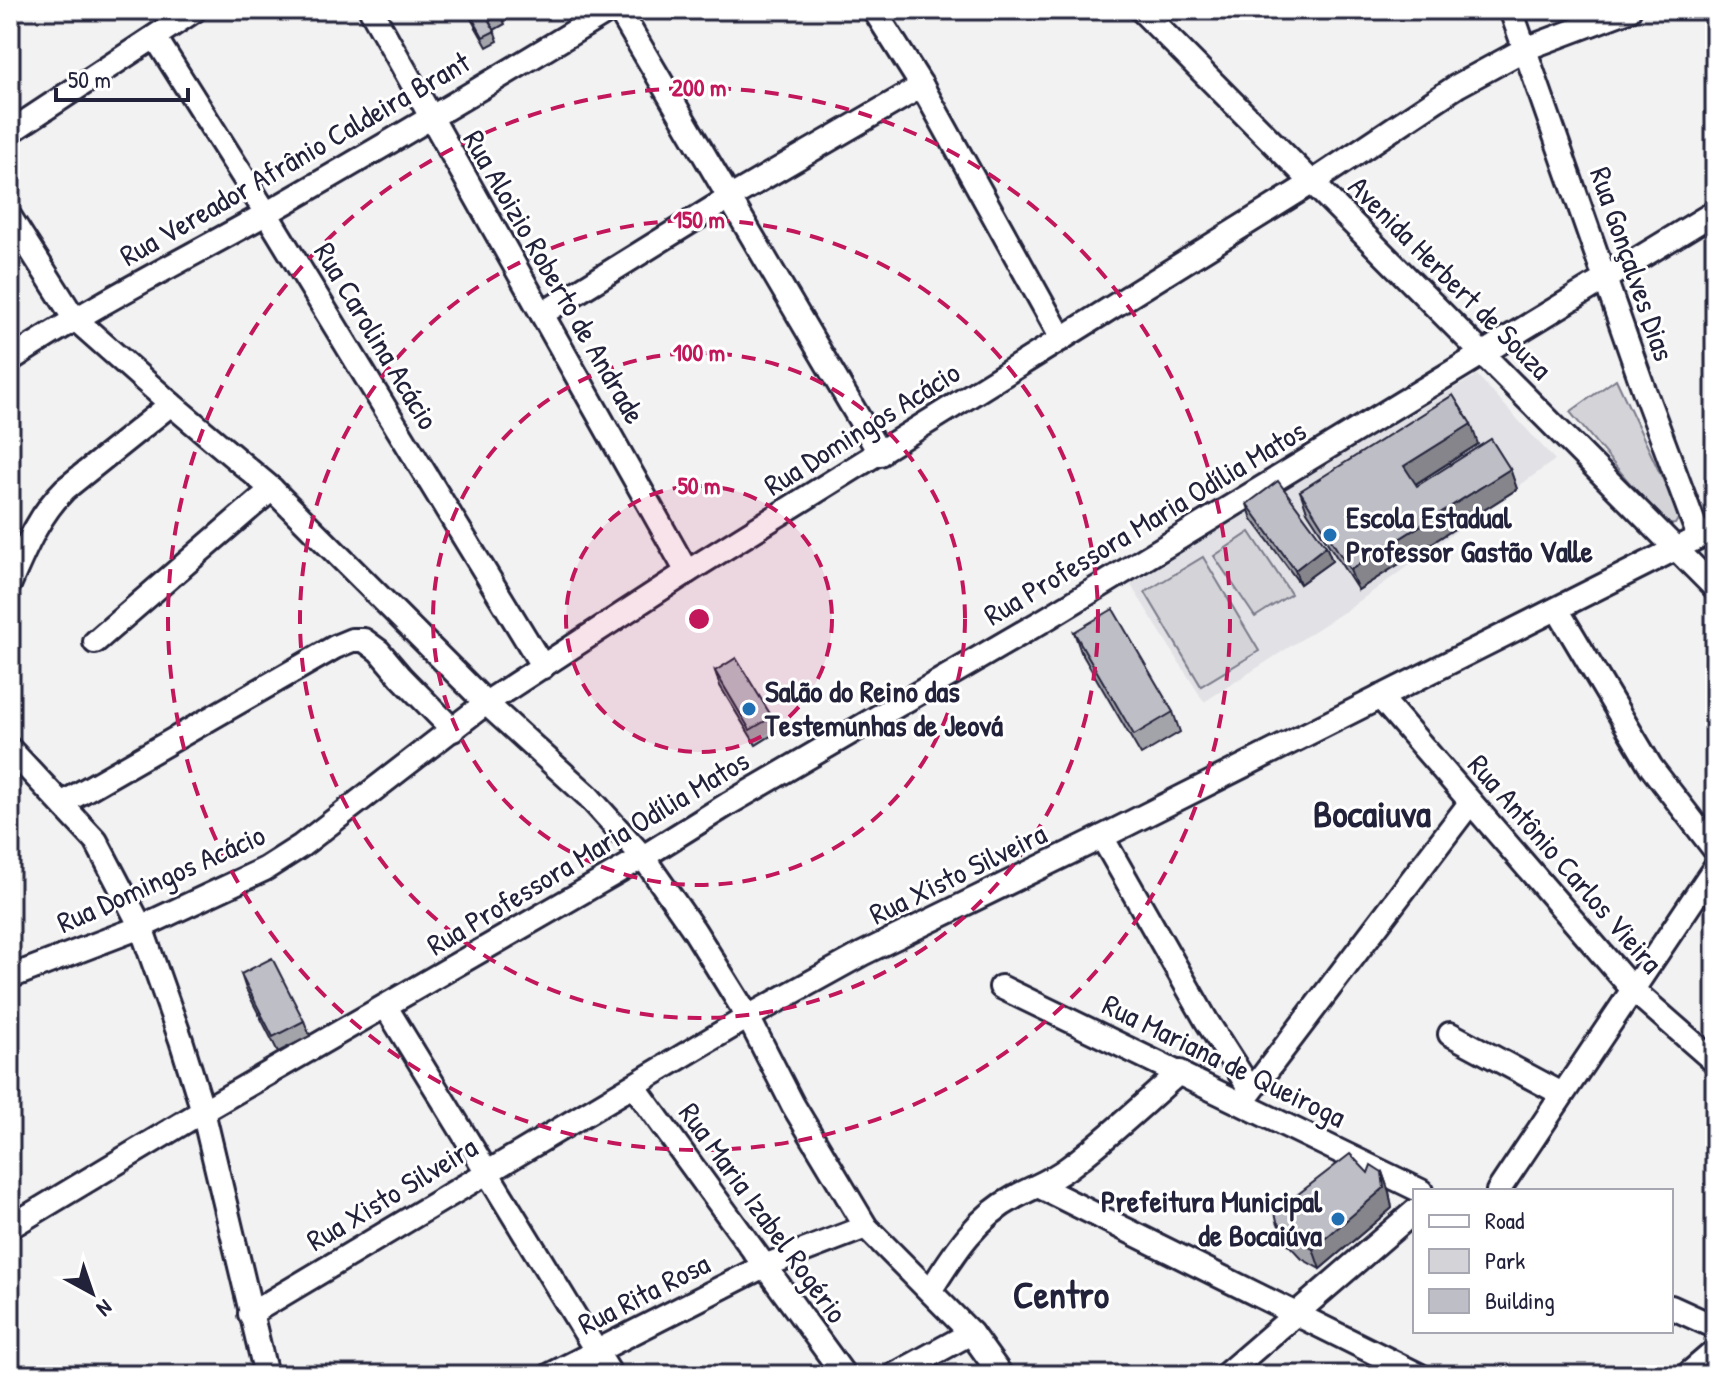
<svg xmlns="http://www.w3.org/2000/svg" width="1725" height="1385" font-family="'Patrick Hand',sans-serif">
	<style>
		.built { fill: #e2e2e6 }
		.green { fill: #d3d3d8; stroke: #7a7a8a; stroke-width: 2 }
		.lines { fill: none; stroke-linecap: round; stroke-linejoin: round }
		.minor-casing { stroke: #22223b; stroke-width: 28 }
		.minor { stroke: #fff; stroke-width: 22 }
		.wall { fill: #a3a3aa; stroke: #22223b; stroke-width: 2 }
		.shaded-wall { fill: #85858b; stroke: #22223b; stroke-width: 2 }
		.building { fill: #bebec6; stroke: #22223b; stroke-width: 2 }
		.ring { fill: none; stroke: #c2185b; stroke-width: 4; stroke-dasharray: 14 10 }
		.poi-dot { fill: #1f6fb2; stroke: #fff; stroke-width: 3 }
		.labels { text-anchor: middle; stroke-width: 6; stroke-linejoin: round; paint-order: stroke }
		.street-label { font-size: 30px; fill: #22223b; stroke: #fff }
		.poi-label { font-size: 30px; font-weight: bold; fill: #22223b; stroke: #fff; text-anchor: start }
		.district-label { font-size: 38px; font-weight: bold; fill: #22223b; stroke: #fff }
		.centre { fill: #c2185b; stroke: #fff; stroke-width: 4 }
		.ring-label { font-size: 24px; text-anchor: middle; font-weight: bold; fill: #c2185b; stroke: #fff; stroke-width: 6; stroke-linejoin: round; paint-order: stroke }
	</style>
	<rect width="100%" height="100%" fill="#f2f2f3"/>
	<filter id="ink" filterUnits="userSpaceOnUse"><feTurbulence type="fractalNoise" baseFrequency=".0125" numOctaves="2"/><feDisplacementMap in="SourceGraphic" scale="16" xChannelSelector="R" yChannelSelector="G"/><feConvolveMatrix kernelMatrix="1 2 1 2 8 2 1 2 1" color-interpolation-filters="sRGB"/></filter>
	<g filter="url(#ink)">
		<polygon class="built" points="1477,375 1555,460 1347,610 1204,702 1129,582"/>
		<g class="green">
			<polygon points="1616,379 1680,516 1675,524 1665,525 1570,412"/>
			<polygon points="1250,532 1291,594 1255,617 1214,556"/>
			<polygon points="1203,557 1259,651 1201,686 1145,592"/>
		</g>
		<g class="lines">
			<g class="minor-casing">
				<g id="minor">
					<polyline points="371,10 687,572"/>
					<polyline points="619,10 880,454"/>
					<polyline points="874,10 922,86 1062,339"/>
					<polyline points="1141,10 1715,588"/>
					<polyline points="1511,10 1644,390 1699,537"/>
					<polyline points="155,37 266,213 543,667"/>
					<polyline points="10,132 195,10"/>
					<polyline points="10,217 74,318 171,404 272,489 486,703 588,796 643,857 694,930 748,1017 793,1105 866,1227 971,1333 1001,1375"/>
					<polyline points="542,314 729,198 922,86"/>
					<path d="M10 360C93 305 182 261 269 212 384 146 497 79 610 10"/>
					<path d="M10 583C25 549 38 516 65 489L171 404"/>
					<polyline points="1557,609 1651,767 1715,850"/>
					<polyline points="95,642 272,489"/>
					<polyline points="1380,697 1634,991 1715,1062"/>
					<polyline points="10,749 96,841 141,927 181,1040 203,1111 266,1375"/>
					<polyline points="63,803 335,647 352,640 364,640 379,651 401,677 453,730"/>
					<polyline points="1102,837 1206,1020 1250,1089"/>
					<polyline points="10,977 141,927 265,869 301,846 486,703 687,572 1313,182 1457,86 1525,49 1629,10"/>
					<polyline points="1001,987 1421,1191"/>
					<polyline points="386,1007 611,1375"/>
					<polyline points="1450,1034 1562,1094"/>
					<polyline points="634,1086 844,1375"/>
					<polyline points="1243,1102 1470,803"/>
					<polyline points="1040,1187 1419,1375"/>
					<polyline points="1498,1191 1715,867"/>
					<polyline points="10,1227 203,1111 643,857 728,804 1046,619 1715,212"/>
					<path d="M930 1291C953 1255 975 1218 1015 1197 1033 1187 1051 1181 1068 1168 1107 1139 1143 1104 1180 1072"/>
					<polyline points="1671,1307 1715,1327"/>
					<polyline points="250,1314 748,1017 862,954 1102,837 1715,529"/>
					<polyline points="550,1375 764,1266 866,1227"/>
					<polyline points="894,1375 971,1333"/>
					<polyline points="1225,1375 1415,1211"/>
					<polyline points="1687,1375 1715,1351"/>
				</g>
			</g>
			<use href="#minor" class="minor"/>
		</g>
		<g class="wall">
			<polygon points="466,10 499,10 505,24 494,30 498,41 487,47"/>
			<polygon points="1478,444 1416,484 1417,486 1510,469 1517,489 1358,590 1307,511 1300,491"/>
			<polygon points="1247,504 1326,546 1332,561 1300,584 1252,519"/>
			<polygon points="1074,632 1173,712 1180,732 1141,755 1081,652"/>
			<polygon points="715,671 772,717 777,732 756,745 720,686"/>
			<polygon points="241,974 304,1021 310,1036 278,1052 246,989"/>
			<polygon points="1382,1172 1389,1192 1392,1208 1320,1269 1302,1259 1285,1241 1277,1221 1368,1173"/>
		</g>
		<g class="shaded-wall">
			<polygon points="1471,424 1478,444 1412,486 1404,466"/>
			<polygon points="1510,469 1517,489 1358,590 1350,570"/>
			<polygon points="1326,546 1332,561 1300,584 1295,570"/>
			<polygon points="1382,1172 1389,1192 1392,1208 1320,1269 1313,1249"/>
		</g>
		<g class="building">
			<polygon points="468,10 499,10 502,14 489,21 495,31 483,37"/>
			<polygon points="1453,395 1471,424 1404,466 1417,486 1491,439 1510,469 1350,570 1300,491"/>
			<polygon points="1278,481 1326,546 1295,570 1247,504"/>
			<polygon points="1113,609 1173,712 1134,735 1074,632"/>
			<polygon points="736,658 772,717 750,730 715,671"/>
			<polygon points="272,958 304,1021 273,1037 241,974"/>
			<polygon points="1350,1154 1368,1173 1371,1165 1382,1172 1384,1188 1313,1249 1295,1239 1277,1221 1275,1212"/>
		</g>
	</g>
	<circle cx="699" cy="619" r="133" fill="#c2185b" fill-opacity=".12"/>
	<g class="ring">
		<circle cx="699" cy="619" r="133"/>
		<circle cx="699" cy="619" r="266"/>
		<circle cx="699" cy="619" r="399"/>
		<circle cx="699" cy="619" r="531"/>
	</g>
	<g class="poi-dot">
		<circle cx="1330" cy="535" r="8"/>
		<circle cx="749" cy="709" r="8"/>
		<circle cx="1338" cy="1219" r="8"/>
	</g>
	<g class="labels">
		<g class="street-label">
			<text transform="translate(295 159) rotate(-30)" y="10">Rua Vereador Afrânio Caldeira Brant</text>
			<text transform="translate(1632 264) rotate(71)" y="10">Rua Gonçalves Dias</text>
			<text transform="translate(554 277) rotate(60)" y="10">Rua Aloizio Roberto de Andrade</text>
			<text transform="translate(1450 278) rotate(45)" y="10">Avenida Herbert de Souza</text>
			<text transform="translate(376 336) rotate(59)" y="10">Rua Carolina Acácio</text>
			<text transform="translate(862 429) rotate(-32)" y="10">Rua Domingos Acácio</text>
			<text transform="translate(1145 523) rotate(-31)" y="10">Rua Professora Maria Odília Matos</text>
			<text transform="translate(588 853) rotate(-31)" y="10">Rua Professora Maria Odília Matos</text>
			<text transform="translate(1565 864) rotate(49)" y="10">Rua Antônio Carlos Vieira</text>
			<text transform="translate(958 874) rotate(-26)" y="10">Rua Xisto Silveira</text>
			<text transform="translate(161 879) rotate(-24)" y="10">Rua Domingos Acácio</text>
			<text transform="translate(1224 1061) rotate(26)" y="10">Rua Mariana de Queiroga</text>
			<text transform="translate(392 1194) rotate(-31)" y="10">Rua Xisto Silveira</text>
			<text transform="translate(763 1213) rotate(54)" y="10">Rua Maria Izabel Rogério</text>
			<text transform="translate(644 1294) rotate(-27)" y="10">Rua Rita Rosa</text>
		</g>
		<g class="poi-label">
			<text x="1346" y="528">Escola Estadual<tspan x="1346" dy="34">Professor Gastão Valle</tspan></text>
			<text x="765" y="702">Salão do Reino das<tspan x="765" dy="34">Testemunhas de Jeová</tspan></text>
			<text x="1322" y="1212" text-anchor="end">Prefeitura Municipal<tspan x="1322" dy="34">de Bocaiúva</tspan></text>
		</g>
		<g class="district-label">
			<text x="1372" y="827">Bocaiuva</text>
			<text x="1061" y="1308">Centro</text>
		</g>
	</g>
	<circle cx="699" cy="619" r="12" class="centre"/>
	<g class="ring-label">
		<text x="699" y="96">200 m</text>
		<text x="699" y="228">150 m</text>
		<text x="699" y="361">100 m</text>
		<text x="699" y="494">50 m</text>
	</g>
	<rect width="1725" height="1385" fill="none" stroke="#fff" stroke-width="40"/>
	<rect x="20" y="20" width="1685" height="1345" fill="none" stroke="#22223b" stroke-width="3" filter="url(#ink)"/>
	<rect x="1413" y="1189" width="260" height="144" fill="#ffffff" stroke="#a7a7b1" stroke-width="2"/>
	<rect x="1429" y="1215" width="40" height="12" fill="#ffffff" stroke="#a7a7b1" stroke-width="2"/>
	<text x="1485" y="1229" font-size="24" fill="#22223b">Road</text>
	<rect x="1429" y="1249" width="40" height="24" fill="#d3d3d8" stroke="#a7a7b1" stroke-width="2"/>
	<text x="1485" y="1269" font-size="24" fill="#22223b">Park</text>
	<rect x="1429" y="1289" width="40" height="24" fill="#bebec6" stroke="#a7a7b1" stroke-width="2"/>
	<text x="1485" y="1309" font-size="24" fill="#22223b">Building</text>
	<g transform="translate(92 1293) rotate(140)" stroke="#ffffff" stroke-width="6" paint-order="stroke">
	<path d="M0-6L14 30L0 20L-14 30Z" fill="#22223b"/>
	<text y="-12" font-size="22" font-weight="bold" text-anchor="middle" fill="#22223b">N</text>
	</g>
	<path d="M56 88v12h132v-12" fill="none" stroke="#22223b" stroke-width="4"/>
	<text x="68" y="88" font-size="24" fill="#22223b" stroke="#ffffff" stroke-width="6" paint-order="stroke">50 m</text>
</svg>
